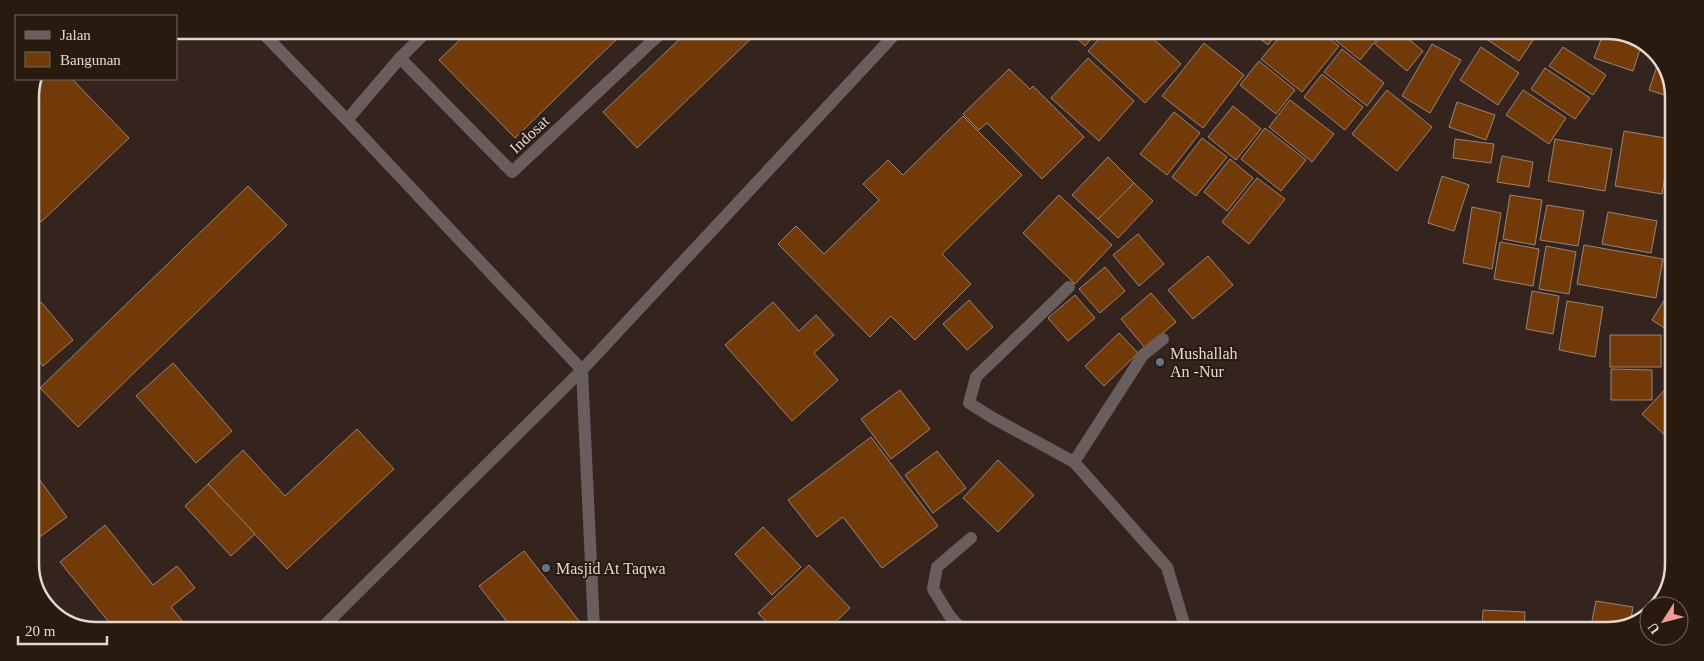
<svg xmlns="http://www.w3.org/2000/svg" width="1704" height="661" font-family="Georgia,serif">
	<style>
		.commercial { fill: #35241d }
		.building { fill: #723a09; stroke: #988478 }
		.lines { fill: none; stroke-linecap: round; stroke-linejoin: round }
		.minor { stroke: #695e5d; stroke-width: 12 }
		.worship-dot { fill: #6b7280; stroke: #291a0f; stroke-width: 2 }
		.labels { text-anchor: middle; stroke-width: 4; stroke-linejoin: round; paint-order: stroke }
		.street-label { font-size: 16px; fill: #e2d8d1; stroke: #291a0f }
		.poi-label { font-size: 16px; fill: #e2d8d1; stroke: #291a0f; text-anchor: start }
		.rim { fill: none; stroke: #e2d8d1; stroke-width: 2.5 }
	</style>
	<rect width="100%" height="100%" fill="#291a0f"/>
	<polygon class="commercial" points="176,30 1629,34 1660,56 1674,92 1670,586 1655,606 1649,606 1649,614 1644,620 1607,631 75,627 44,605 30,569 30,93 37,79 176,79"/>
	<g class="building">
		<polygon points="469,31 625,31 515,138 439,60"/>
		<polygon points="688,31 758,32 637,148 603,112"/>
		<polygon points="1070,32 1097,32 1085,46"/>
		<polygon points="1105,32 1147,33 1181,64 1145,103 1088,51"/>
		<polygon points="1253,33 1277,33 1268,45"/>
		<polygon points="1283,33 1322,33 1339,46 1302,92 1261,59"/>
		<polygon points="1337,33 1382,33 1360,60 1333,38"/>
		<polygon points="1384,33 1401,33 1423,51 1407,71 1375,44"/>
		<polygon points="1484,33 1524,33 1533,40 1519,61 1482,36"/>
		<polygon points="1603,34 1629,34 1642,43 1633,71 1594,58"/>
		<polygon points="1204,43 1244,75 1203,128 1162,96"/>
		<polygon points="1432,44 1461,60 1430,113 1402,96"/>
		<polygon points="1481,47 1519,73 1498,105 1460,80"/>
		<polygon points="1563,47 1606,75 1593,95 1549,66"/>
		<polygon points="1342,49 1384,83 1367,106 1324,72"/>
		<polygon points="1660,57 1674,92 1674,98 1649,90"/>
		<polygon points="1088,58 1134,101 1099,141 1051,98"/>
		<polygon points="1259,61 1295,90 1276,114 1240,85"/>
		<polygon points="1545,68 1590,98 1575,119 1531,89"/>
		<polygon points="1009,69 1030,89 1033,86 1084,137 1042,179 987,123 979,130 963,114"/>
		<polygon points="1322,74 1363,107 1345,130 1304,97"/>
		<polygon points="44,79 72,79 129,138 41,222 30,211 30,93"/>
		<polygon points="1387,90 1432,127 1397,171 1352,134"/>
		<polygon points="1523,90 1566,118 1549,144 1506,115"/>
		<polygon points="1290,100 1334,134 1312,162 1269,127"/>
		<polygon points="1457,102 1495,115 1486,140 1449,127"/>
		<polygon points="1233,106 1261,129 1236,160 1208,137"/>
		<polygon points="1174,112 1200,133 1167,175 1140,154"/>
		<polygon points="963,116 1022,175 942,254 971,284 915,340 891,316 870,337 778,244 796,226 824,254 879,200 863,184 888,160 903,175"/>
		<polygon points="1265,128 1306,160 1281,191 1241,159"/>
		<polygon points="1624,131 1671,139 1662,194 1615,186"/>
		<polygon points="1202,138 1227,157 1196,196 1172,177"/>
		<polygon points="1455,139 1494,144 1491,163 1453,158"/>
		<polygon points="1555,139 1612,149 1605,191 1548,181"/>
		<polygon points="1502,156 1533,162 1529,187 1497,182"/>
		<polygon points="1108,157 1134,183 1098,219 1072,195"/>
		<polygon points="1230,159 1253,178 1227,211 1204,192"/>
		<polygon points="1442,176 1469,185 1454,231 1428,223"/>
		<polygon points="1257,178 1285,199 1249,244 1222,222"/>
		<polygon points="1673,181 1673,202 1670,202"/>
		<polygon points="1134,183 1153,201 1118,238 1098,219"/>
		<polygon points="248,186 287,225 78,427 40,388"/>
		<polygon points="1059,195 1112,245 1075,284 1023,233"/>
		<polygon points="1510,195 1542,200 1535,245 1503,239"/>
		<polygon points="1547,205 1584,211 1578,246 1540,240"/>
		<polygon points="1472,207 1501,213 1492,269 1463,263"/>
		<polygon points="1608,212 1657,221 1651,253 1602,244"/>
		<polygon points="1138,234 1164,264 1139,286 1113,255"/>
		<polygon points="1500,242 1539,249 1533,286 1494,279"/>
		<polygon points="1584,245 1663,259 1656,298 1577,284"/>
		<polygon points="1546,246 1576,252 1569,294 1539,289"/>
		<polygon points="1208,256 1233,285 1193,319 1168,290"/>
		<polygon points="1105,267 1125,291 1100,313 1079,289"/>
		<polygon points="1671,289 1672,290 1672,333 1652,320"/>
		<polygon points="1532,291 1559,296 1553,334 1526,329"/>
		<polygon points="1151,293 1176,322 1145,348 1121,319"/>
		<polygon points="1075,295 1095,318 1068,341 1048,318"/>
		<polygon points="969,300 993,327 967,350 943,324"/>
		<polygon points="1567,301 1603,307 1595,357 1559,350"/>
		<polygon points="41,302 73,340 43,366 30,351 30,312"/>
		<polygon points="773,302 799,331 816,315 834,335 814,353 838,380 792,421 725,345"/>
		<polygon points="1119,333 1138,353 1104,386 1085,366"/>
		<rect x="1610" y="335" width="51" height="32"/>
		<polygon points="173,363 232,431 196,463 136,396"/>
		<polygon points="1611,369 1652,370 1652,400 1611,400"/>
		<polygon points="1672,382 1671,438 1670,440 1642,414"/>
		<polygon points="900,390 930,429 891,459 861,419"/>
		<polygon points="357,429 394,469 287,569 208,484 243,450 285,496"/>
		<polygon points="871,437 938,526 882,568 843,517 817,537 788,500"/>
		<polygon points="937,451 966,488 933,513 905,475"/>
		<polygon points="998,460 1034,495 998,532 963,498"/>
		<polygon points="30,467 67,517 30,544"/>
		<polygon points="208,484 255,534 231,556 185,506"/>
		<polygon points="105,525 153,585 177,566 195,588 171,607 188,628 113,627 60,562"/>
		<polygon points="763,527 801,567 772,595 735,554"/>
		<polygon points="524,551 583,626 580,629 512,628 479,586"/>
		<polygon points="809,565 850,608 828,629 773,629 758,613"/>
		<polygon points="1596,601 1633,607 1630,624 1607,631 1590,631"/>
		<polygon points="1483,610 1525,612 1524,631 1482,631"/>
	</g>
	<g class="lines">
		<g class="minor">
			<polyline points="260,30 347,120 582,370 594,629"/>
			<polyline points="400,58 512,172 663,31"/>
			<polyline points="347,120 400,58 427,31"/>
			<polyline points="1069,287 976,377 969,403 993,418 1074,462 1167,567 1186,630"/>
			<polyline points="1074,462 1143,355 1163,339"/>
			<polyline points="322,628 582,370 897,32"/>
			<polyline points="961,629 949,615 933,589 937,567 971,538"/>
		</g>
	</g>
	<g class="worship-dot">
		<circle cx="1160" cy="362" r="5"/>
		<circle cx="546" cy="568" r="5"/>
	</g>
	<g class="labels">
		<g class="street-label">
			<text transform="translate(529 134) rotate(-43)" y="6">Indosat</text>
		</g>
		<g class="poi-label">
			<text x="1170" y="359">Mushallah<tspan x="1170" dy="18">An -Nur</tspan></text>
			<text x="556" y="574">Masjid At Taqwa</text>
		</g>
	</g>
	<path d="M0 0H1704V661H0ZM97 39H1607A58 58 0 0 1 1665 97V564A58 58 0 0 1 1607 622H97A58 58 0 0 1 39 564V97A58 58 0 0 1 97 39Z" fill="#291a0f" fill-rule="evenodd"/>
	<path class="rim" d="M97 39H1607A58 58 0 0 1 1665 97V564A58 58 0 0 1 1607 622H97A58 58 0 0 1 39 564V97A58 58 0 0 1 97 39Z"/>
	<rect x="15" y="15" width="162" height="65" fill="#291a0f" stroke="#73665d"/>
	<rect x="25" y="31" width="25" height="8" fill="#695e5d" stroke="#73665d"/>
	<text x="60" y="40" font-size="15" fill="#e2d8d1">Jalan</text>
	<rect x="25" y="52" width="25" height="15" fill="#723a09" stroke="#73665d"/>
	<text x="60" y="65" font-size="15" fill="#e2d8d1">Bangunan</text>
	<g transform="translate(1664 621) rotate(234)"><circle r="24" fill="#291a0f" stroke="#73665d"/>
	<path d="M0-4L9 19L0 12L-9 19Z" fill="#f59b97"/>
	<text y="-8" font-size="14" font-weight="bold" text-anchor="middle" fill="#e2d8d1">U</text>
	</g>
	<path d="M18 636v8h89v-8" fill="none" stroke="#e2d8d1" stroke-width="2.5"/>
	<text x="25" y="636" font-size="15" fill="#e2d8d1" stroke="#291a0f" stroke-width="4" paint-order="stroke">20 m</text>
</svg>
